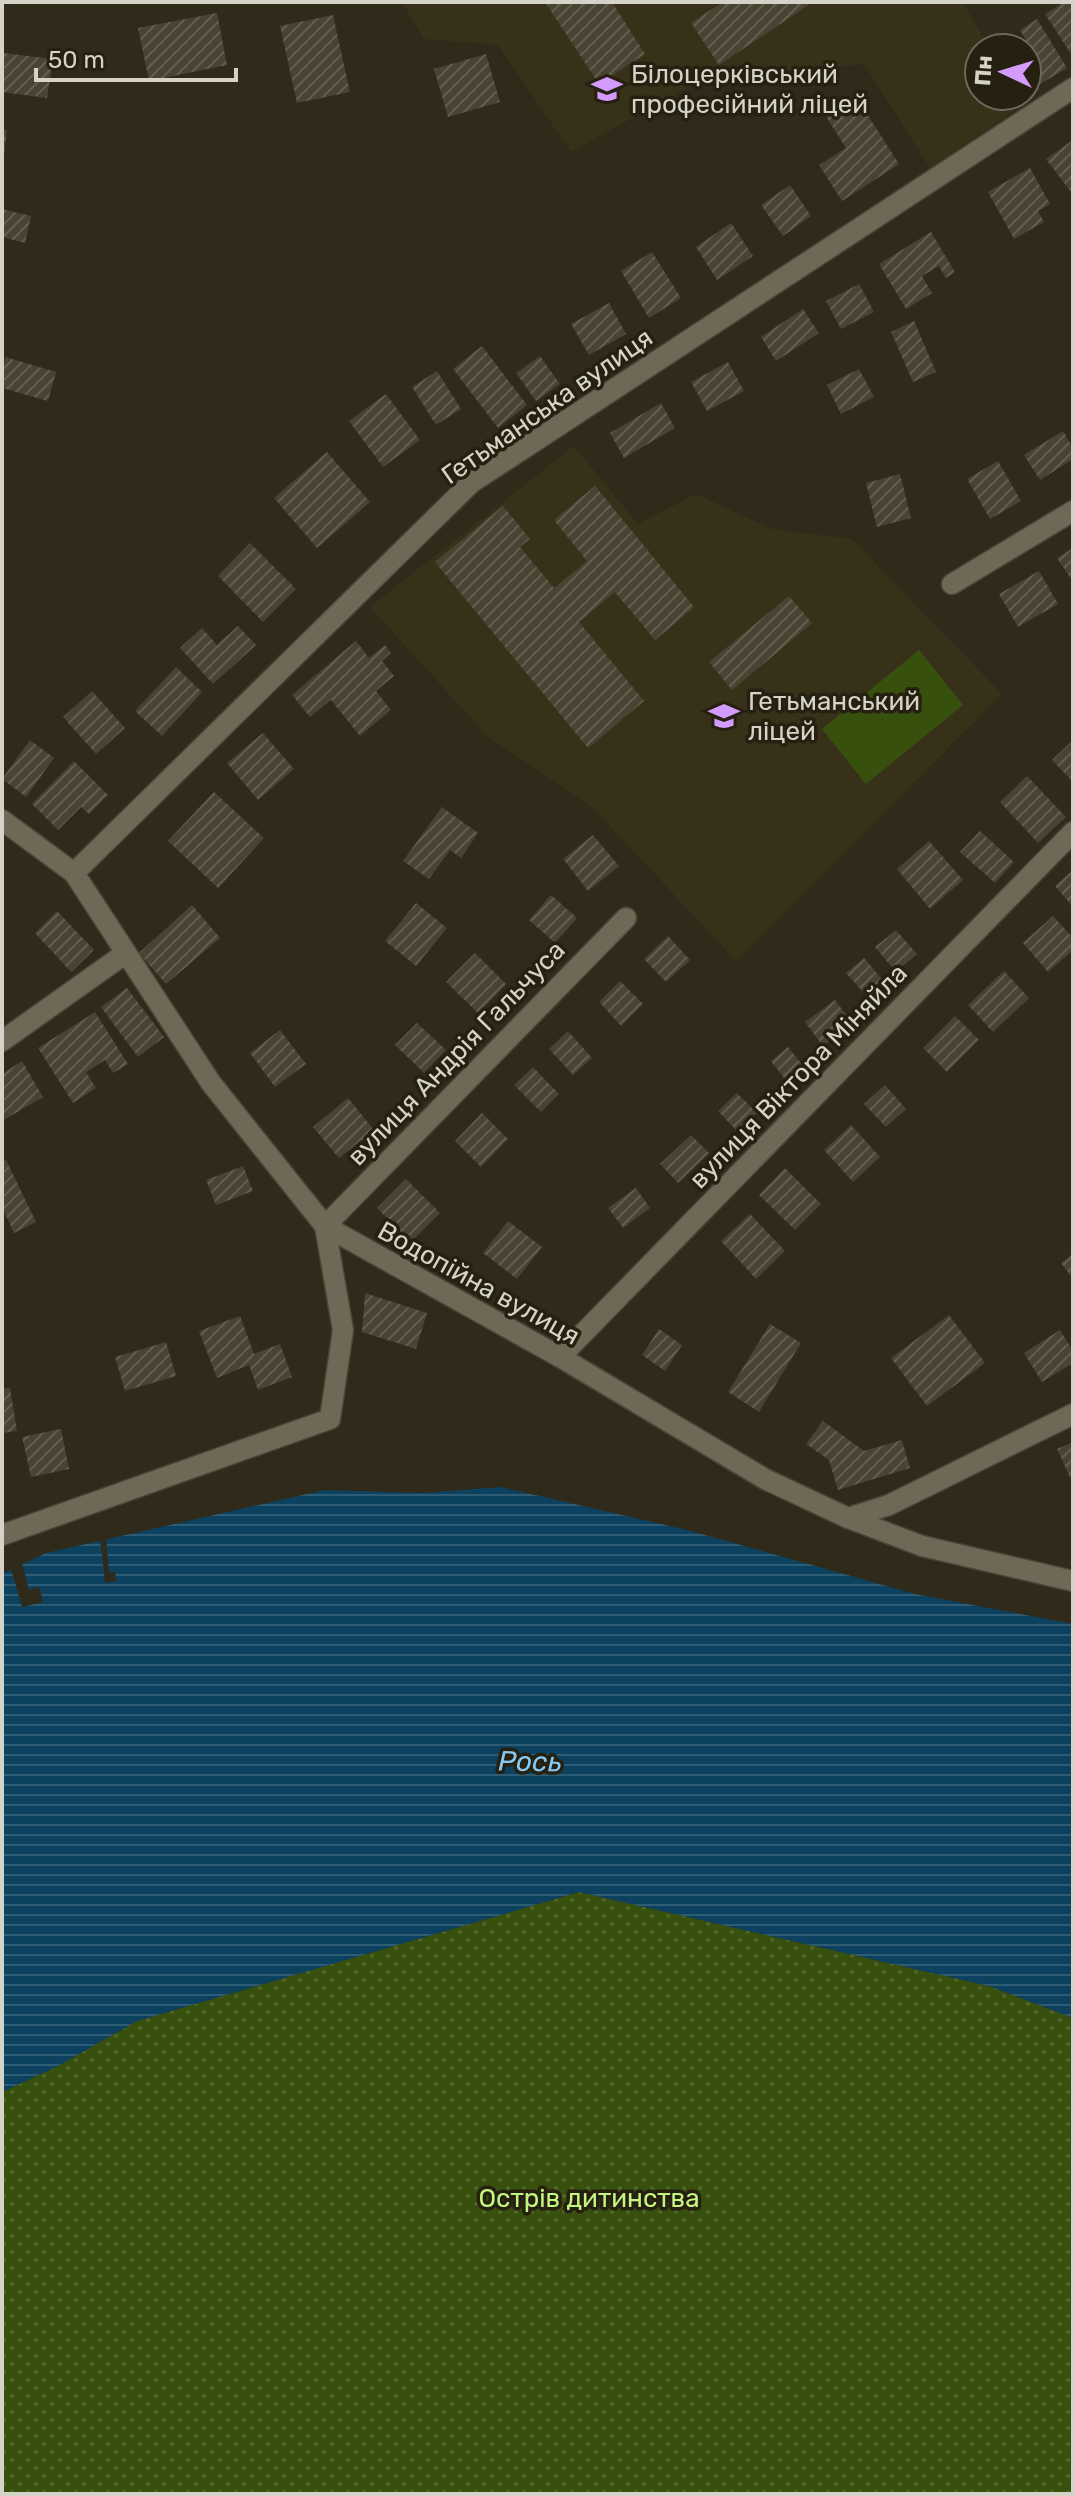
<svg xmlns="http://www.w3.org/2000/svg" width="1075" height="2496" font-family="Rubik,sans-serif">
	<style>
		.built { fill: #38311a }
		.park { fill: url(#park-dots) }
		.garden { fill: #38500e }
		.water { fill: url(#water-rules) }
		.pier { fill: #2f2a1a }
		.building { fill: url(#building-hatch) }
		.lines { fill: none; stroke-linecap: round; stroke-linejoin: round }
		.minor-casing { stroke: #484537; stroke-width: 23 }
		.minor { stroke: #6e6856; stroke-width: 20 }
		.labels { text-anchor: middle; stroke-width: 7; stroke-linejoin: round; paint-order: stroke }
		.poi-label { font-size: 26px; fill: #d5d2c8; stroke: #262010; text-anchor: start }
		.street-label { font-size: 26px; fill: #d5d2c8; stroke: #262010 }
		.park-label { font-size: 26px; fill: #c4f581; stroke: #262010 }
		.water-label { font-size: 28px; font-style: italic; fill: #86c8f4; stroke: #262010 }
	</style>
	<defs>
		<pattern id="park-dots" width="8" height="8" patternUnits="userSpaceOnUse" patternTransform="scale(2)"><rect width="8" height="8" fill="#38500e"/><path d="M2 2h.1M6 6h.1" fill="none" stroke="#546830" stroke-width="1.8" stroke-linecap="round"/></pattern>
		<pattern id="water-rules" width="6" height="5" patternUnits="userSpaceOnUse" patternTransform="scale(2)"><rect width="6" height="5" fill="#0c4260"/><path d="M0 2.5h6" fill="none" stroke="#2e5c75"/></pattern>
		<pattern id="building-hatch" width="6" height="6" patternUnits="userSpaceOnUse" patternTransform="scale(2)"><rect width="6" height="6" fill="#484332"/><path d="M-1 1l2-2M0 6l6-6M5 7l2-2" fill="none" stroke="#625d4e"/></pattern>
	</defs>
	<rect width="100%" height="100%" fill="#2f2a1a"/>
	<g class="built">
		<polygon points="402,2 963,2 989,48 979,48 979,96 1016,96 1022,105 930,168 864,64 698,82 571,152 498,45 424,39"/>
		<polygon points="574,446 638,524 696,494 772,529 852,539 1002,694 736,961 592,807 488,737 370,607"/>
	</g>
	<polygon class="park" points="579,1892 989,1986 1073,2018 1073,2494 2,2494 2,2092 56,2067 137,2021"/>
	<polygon class="garden" points="919,650 963,705 866,784 822,729"/>
	<polygon class="water" points="500,1487 687,1530 915,1594 1073,1624 1073,2018 989,1986 579,1892 137,2021 56,2067 2,2092 2,1574 46,1553 325,1490 424,1493"/>
	<g class="pier">
		<polygon points="106,1537 109,1572 115,1572 116,1581 105,1583 100,1538"/>
		<polygon points="22,1562 29,1590 39,1587 43,1602 22,1607 10,1565"/>
	</g>
	<g class="building">
		<polygon points="545,2 612,2 645,54 599,84"/>
		<polygon points="723,2 813,2 719,65 691,23"/>
		<polygon points="1064,2 1073,2 1073,57 1045,14"/>
		<polygon points="217,13 227,65 149,81 138,28"/>
		<polygon points="333,15 350,92 297,103 280,26"/>
		<polygon points="1037,19 1067,68 1027,92 1027,49 1030,47 1020,30"/>
		<polygon points="4,53 53,59 47,98 2,92"/>
		<polygon points="486,54 500,102 448,117 434,69"/>
		<polygon points="855,95 899,164 842,201 819,165 846,148 825,115"/>
		<polygon points="2,129 7,130 4,155 2,155"/>
		<polygon points="1073,140 1073,189 1070,191 1046,159"/>
		<polygon points="1030,168 1050,204 1038,211 1044,222 1014,239 988,192"/>
		<polygon points="790,185 811,216 783,236 761,205"/>
		<polygon points="2,209 31,216 25,243 2,237"/>
		<polygon points="731,223 753,256 717,280 696,247"/>
		<polygon points="931,232 955,272 946,278 939,266 922,276 932,293 906,309 879,264"/>
		<polygon points="652,252 681,298 649,318 621,271"/>
		<polygon points="859,284 874,312 841,329 826,301"/>
		<polygon points="609,303 626,334 589,355 571,324"/>
		<polygon points="803,309 819,333 776,361 761,337"/>
		<polygon points="914,321 936,372 913,382 891,332"/>
		<polygon points="482,346 527,405 498,428 453,369"/>
		<polygon points="540,356 560,384 536,401 516,373"/>
		<polygon points="5,357 56,372 48,401 2,388"/>
		<polygon points="728,362 744,391 707,411 691,382"/>
		<polygon points="859,369 874,397 841,414 827,385"/>
		<polygon points="437,371 461,409 436,425 412,387"/>
		<polygon points="386,394 420,440 383,467 349,421"/>
		<polygon points="661,403 675,428 624,458 610,433"/>
		<polygon points="1063,431 1073,448 1073,459 1040,480 1024,455"/>
		<polygon points="327,452 370,502 317,548 274,498"/>
		<polygon points="998,461 1021,501 990,519 967,479"/>
		<polygon points="900,474 911,518 877,527 866,483"/>
		<polygon points="595,486 694,607 655,640 615,592 579,622 644,701 588,748 435,562 503,506 530,539 520,547 554,588 587,561 554,520"/>
		<polygon points="250,543 296,589 263,622 218,576"/>
		<polygon points="1073,548 1073,582 1057,558"/>
		<polygon points="1039,571 1058,604 1018,627 999,594"/>
		<polygon points="789,596 812,623 732,690 709,662"/>
		<polygon points="238,626 256,645 213,684 180,648 202,628 217,645"/>
		<polygon points="356,641 369,658 385,645 391,653 382,661 394,676 376,691 391,710 360,736 331,700 310,717 292,695"/>
		<polygon points="176,667 202,692 162,736 135,711"/>
		<polygon points="92,691 125,728 96,754 63,717"/>
		<polygon points="263,733 294,769 258,800 227,763"/>
		<polygon points="30,740 54,758 26,797 2,779"/>
		<polygon points="1073,740 1073,782 1052,760"/>
		<polygon points="74,761 108,795 89,814 81,807 58,830 32,804"/>
		<polygon points="1027,776 1066,817 1038,843 1000,802"/>
		<polygon points="214,792 264,838 218,888 168,841"/>
		<polygon points="442,807 478,833 461,858 450,850 429,879 403,861"/>
		<polygon points="980,831 1014,862 995,883 960,852"/>
		<polygon points="593,835 619,866 588,891 563,859"/>
		<polygon points="929,841 963,880 930,909 897,869"/>
		<polygon points="1073,870 1073,907 1055,886"/>
		<polygon points="551,895 577,918 555,943 529,920"/>
		<polygon points="416,903 447,928 416,966 385,941"/>
		<polygon points="192,905 220,938 166,984 139,953"/>
		<polygon points="57,911 94,950 71,972 35,933"/>
		<polygon points="1053,916 1073,938 1073,950 1048,972 1023,943"/>
		<polygon points="896,930 917,954 896,972 875,947"/>
		<polygon points="668,936 690,960 666,982 644,959"/>
		<polygon points="475,953 506,984 478,1013 446,982"/>
		<polygon points="864,958 888,986 870,1000 846,973"/>
		<polygon points="1004,971 1029,998 993,1032 968,1005"/>
		<polygon points="620,981 643,1004 621,1026 599,1002"/>
		<polygon points="127,988 164,1037 138,1057 101,1007"/>
		<polygon points="835,1000 853,1024 823,1046 805,1022"/>
		<polygon points="95,1012 128,1064 113,1073 105,1060 86,1072 96,1088 73,1103 38,1048"/>
		<polygon points="955,1016 979,1040 947,1072 923,1048"/>
		<polygon points="417,1023 446,1050 424,1073 395,1045"/>
		<polygon points="280,1030 306,1064 275,1087 250,1053"/>
		<polygon points="568,1031 592,1058 573,1075 549,1049"/>
		<polygon points="788,1047 805,1068 787,1082 771,1061"/>
		<polygon points="22,1061 43,1097 2,1121 2,1074"/>
		<polygon points="533,1067 559,1094 541,1112 514,1085"/>
		<polygon points="885,1085 906,1109 886,1127 864,1104"/>
		<polygon points="737,1093 757,1113 737,1131 718,1111"/>
		<polygon points="348,1098 374,1130 339,1158 313,1127"/>
		<polygon points="482,1113 508,1139 481,1167 455,1141"/>
		<polygon points="851,1125 880,1157 853,1182 824,1150"/>
		<polygon points="691,1135 709,1153 678,1183 660,1164"/>
		<polygon points="6,1160 36,1222 14,1233 2,1207 2,1162"/>
		<polygon points="243,1166 253,1191 216,1205 206,1180"/>
		<polygon points="785,1168 821,1204 795,1230 759,1195"/>
		<polygon points="406,1179 440,1213 411,1242 377,1208"/>
		<polygon points="636,1188 650,1208 623,1228 608,1208"/>
		<polygon points="750,1214 785,1251 756,1279 721,1241"/>
		<polygon points="508,1221 542,1247 517,1279 483,1253"/>
		<polygon points="1073,1254 1073,1279 1061,1263"/>
		<polygon points="365,1293 427,1313 416,1349 362,1332"/>
		<polygon points="949,1315 985,1363 927,1406 891,1358"/>
		<polygon points="240,1316 254,1354 280,1344 292,1377 258,1390 249,1365 217,1378 199,1331"/>
		<polygon points="770,1324 801,1343 759,1412 728,1392"/>
		<polygon points="659,1329 682,1345 665,1371 642,1355"/>
		<polygon points="1060,1330 1073,1351 1073,1363 1042,1382 1024,1353"/>
		<polygon points="166,1342 176,1376 125,1391 115,1357"/>
		<polygon points="10,1388 17,1431 2,1433 2,1389"/>
		<polygon points="823,1421 864,1451 902,1440 910,1468 838,1490 829,1460 806,1444"/>
		<polygon points="61,1429 69,1469 31,1477 22,1437"/>
		<polygon points="1073,1442 1073,1484 1057,1449"/>
	</g>
	<g class="lines">
		<g class="minor-casing">
			<g id="minor">
				<polyline points="952,584 1073,511"/>
				<polyline points="2,820 74,873 211,1083 325,1226 560,1357 765,1479 848,1518 889,1505 1073,1414"/>
				<polyline points="74,873 471,483 1073,88"/>
				<polyline points="2,1041 126,953"/>
				<polyline points="560,1357 1073,832"/>
				<polyline points="848,1518 922,1546 1073,1581"/>
				<polyline points="2,1535 330,1419 343,1330 325,1226 626,918"/>
			</g>
		</g>
		<use href="#minor" class="minor"/>
	</g>
	<defs>
		<g id="university-bare" transform="scale(2.4)"><path d="M0-5L7-2L0 1L-7-2ZM-4 1L0 2.5L4 1V4Q0 6-4 4Z" fill="#d39cfc" stroke="#262010" stroke-width="2.5" paint-order="stroke"/></g>
		<g id="school-bare" transform="scale(2.4)"><path d="M0-5L7-2L0 1L-7-2ZM-4 1L0 2.5L4 1V4Q0 6-4 4Z" fill="#d39cfc" stroke="#262010" stroke-width="2.5" paint-order="stroke"/></g>
	</defs>
	<g fill-rule="evenodd">
		<use href="#university-bare" x="607" y="89"/>
		<use href="#school-bare" x="724" y="716"/>
	</g>
	<g class="labels">
		<g class="poi-label">
			<text x="631" y="83">Білоцерківський<tspan x="631" dy="30">професійний ліцей</tspan></text>
			<text x="748" y="710">Гетьманський<tspan x="748" dy="30">ліцей</tspan></text>
		</g>
		<g class="street-label">
			<text transform="translate(547 406) rotate(-35)" y="9">Гетьманська вулиця</text>
			<text transform="translate(456 1053) rotate(-46)" y="9">вулиця Андрія Гальчуса</text>
			<text transform="translate(798 1076) rotate(-46)" y="9">вулиця Віктора Міняйла</text>
			<text transform="translate(479 1283) rotate(29)" y="9">Водопійна вулиця</text>
		</g>
		<g class="park-label">
			<text x="589" y="2207">Острів дитинства</text>
		</g>
		<g class="water-label">
			<text transform="translate(530 1761) rotate(1)" y="10">Рось</text>
		</g>
	</g>
	<rect width="1075" height="2496" fill="none" stroke="#d5d2c8" stroke-width="8"/>
	<g transform="translate(1003 72) rotate(274)"><circle r="38" fill="#262010" stroke="#6c675a" stroke-width="2"/>
	<path d="M0-6L14 30L0 20L-14 30Z" fill="#d39cfc"/>
	<text y="-12" font-size="22" font-weight="bold" text-anchor="middle" fill="#d5d2c8">Пн</text>
	</g>
	<path d="M36 68v12h200v-12" fill="none" stroke="#d5d2c8" stroke-width="4"/>
	<text x="48" y="68" font-size="24" fill="#d5d2c8" stroke="#262010" stroke-width="6" paint-order="stroke">50 m</text>
</svg>
